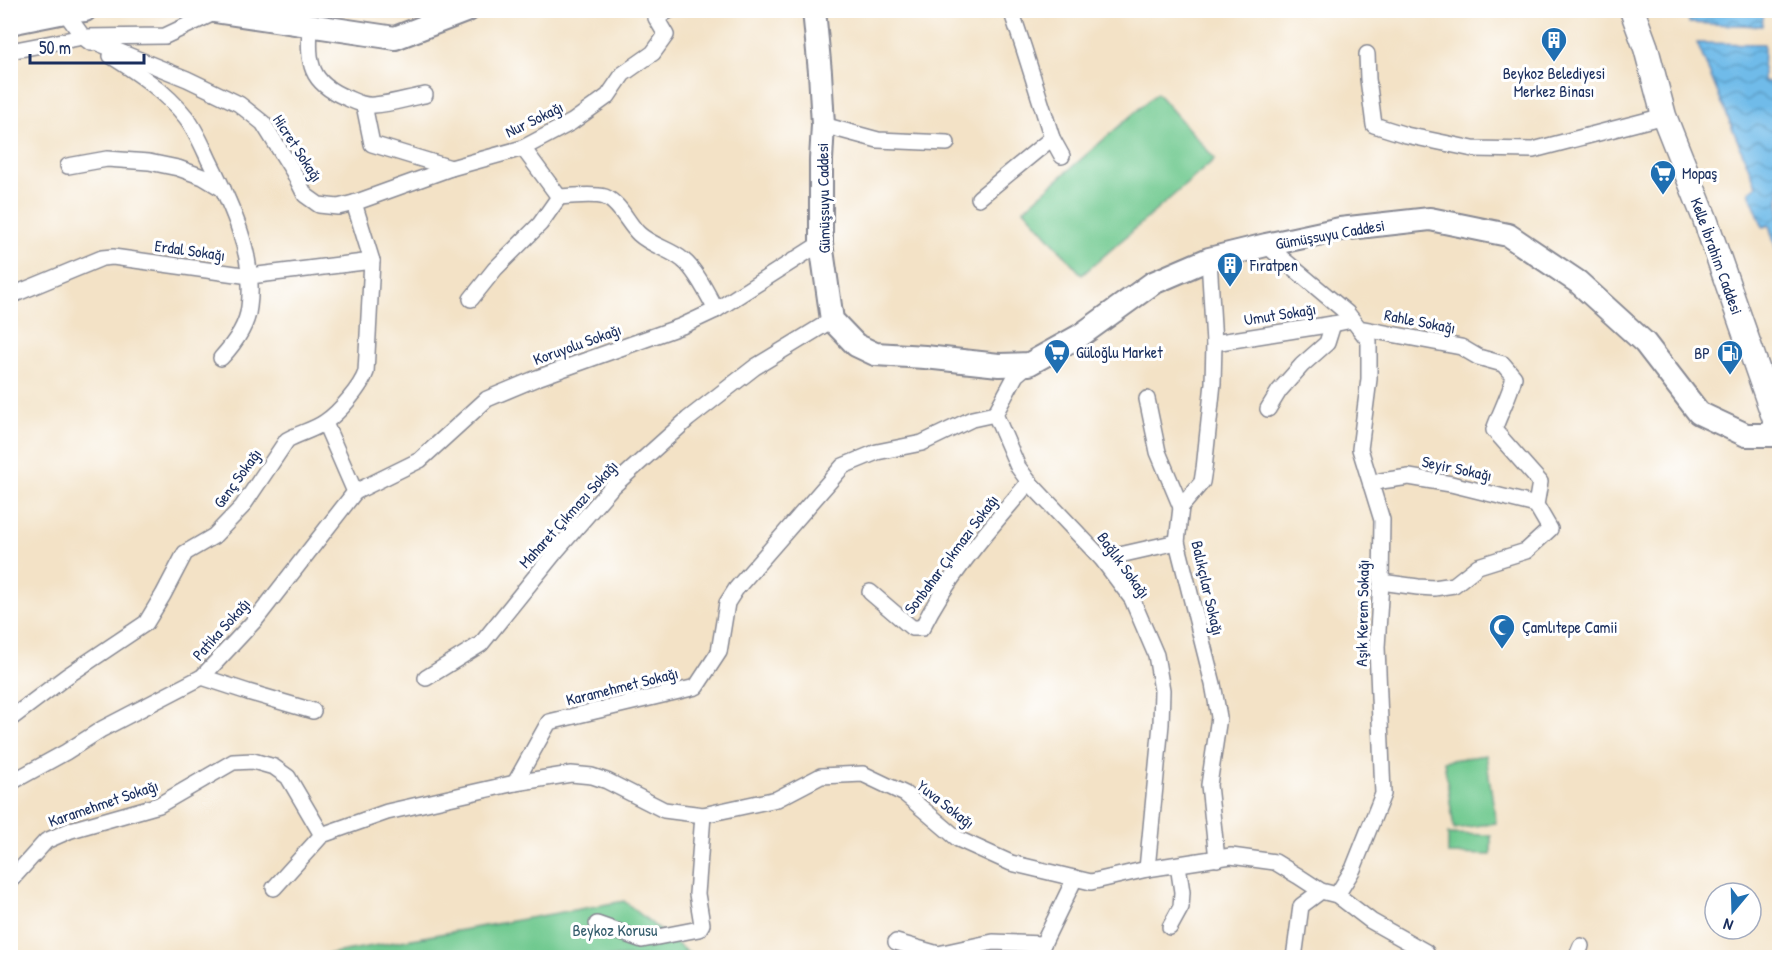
<svg xmlns="http://www.w3.org/2000/svg" width="1790" height="968" font-family="'Patrick Hand',sans-serif">
	<style>
		.green { fill: #70c98f; stroke: #467c76; stroke-width: 1.5 }
		.water { fill: url(#water-waves); stroke: #4575a4; stroke-width: 1.5 }
		.lines { fill: none; stroke-linecap: round; stroke-linejoin: round }
		.street-casing { stroke: #878892; stroke-width: 18 }
		.secondary-casing { stroke: #878892; stroke-width: 26 }
		.primary-casing { stroke: #878892; stroke-width: 27 }
		.street { stroke: #fff; stroke-width: 15 }
		.secondary { stroke: #fff; stroke-width: 22 }
		.primary { stroke: #fff; stroke-width: 24 }
		.labels { text-anchor: middle; stroke-width: 6; stroke-linejoin: round; paint-order: stroke }
		.poi-label { font-size: 16px; fill: #1b2f5e; stroke: #fff; text-anchor: start }
		.street-label { font-size: 16px; fill: #1b2f5e; stroke: #fff }
		.park-label { font-size: 16px; fill: #355d6d; stroke: #fff }
	</style>
	<defs>
		<pattern id="water-waves" width="16" height="10" patternUnits="userSpaceOnUse" patternTransform="scale(1.5)"><rect width="16" height="10" fill="#6fbbe9"/><path d="M0 5q4-4 8 0t8 0" fill="none" stroke="#5a98c0"/></pattern>
	</defs>
	<rect width="100%" height="100%" fill="#fff"/>
	<filter id="ink" filterUnits="userSpaceOnUse"><feTurbulence type="fractalNoise" baseFrequency=".0167" numOctaves="2"/><feDisplacementMap in="SourceGraphic" scale="12" xChannelSelector="R" yChannelSelector="G"/><feConvolveMatrix kernelMatrix="1 2 1 2 8 2 1 2 1" color-interpolation-filters="sRGB"/></filter>
	<filter id="wash" filterUnits="userSpaceOnUse"><feTurbulence type="fractalNoise" baseFrequency=".008" numOctaves="4" result="noise"/><feDisplacementMap in="SourceGraphic" scale="24" xChannelSelector="R" yChannelSelector="G"/><feGaussianBlur stdDeviation="1.35" result="paint"/><feColorMatrix in="noise" values="0 0 0 0 0 0 0 0 0 0 0 0 0 0 0 0 0 1.4 0 .05"/><feComposite in="paint" operator="in"/></filter>
	<g filter="url(#wash)">
		<rect width="100%" height="100%" fill="#f3e2c6"/>
		<g class="green">
			<polygon points="1157,93 1215,159 1082,275 1024,209"/>
			<polygon points="1486,755 1496,823 1454,829 1444,761"/>
			<polygon points="1448,834 1491,835 1491,855 1448,854"/>
			<polygon points="624,901 693,957 306,958"/>
		</g>
		<g class="water">
			<polygon points="1687,11 1687,10 1764,11 1762,26 1689,23"/>
			<polygon points="1779,11 1780,11 1779,259 1769,225 1763,227 1749,192 1756,185 1697,43 1764,44 1763,81 1775,83"/>
		</g>
	</g>
	<g filter="url(#ink)">
		<g class="lines">
			<g class="street-casing">
				<g id="street">
					<polyline points="1011,10 1024,49 1052,138 1062,156"/>
					<polyline points="65,12 83,37 91,43"/>
					<path d="M310 26C308 63 309 83 347 98 356 102 364 106 374 105 391 104 409 98 425 95"/>
					<polyline points="83,37 187,79 239,104 263,123 293,171 305,195 319,205 338,207 354,203 451,168 523,148 572,122 608,96 623,74 653,53 666,35 656,18 670,10"/>
					<polyline points="10,51 83,37 165,36 218,11"/>
					<polyline points="1367,54 1368,79 1374,125 1406,135 1473,149 1533,150 1664,116"/>
					<path d="M111 56C138 73 165 91 185 116 195 128 202 145 209 160 231 204 256 256 249 307 247 327 234 344 221 358"/>
					<polyline points="364,105 372,144 451,168"/>
					<polyline points="823,125 878,140 947,143"/>
					<polyline points="523,148 559,197"/>
					<polyline points="68,166 107,159 149,162 178,168 203,177 223,189"/>
					<path d="M559 197C570 196 595 194 605 197 620 203 628 224 639 234 652 246 670 249 683 260 696 270 708 295 716 310"/>
					<polyline points="979,198 1052,138"/>
					<path d="M1266 245 1347 313 1359 328 1461 347 1478 357 1503 364 1514 377C1510 395 1500 412 1494 430L1540 482 1536 505 1550 529 1526 551 1478 566 1454 585 1434 588 1418 587 1381 582"/>
					<polyline points="1209,259 1214,343 1213,383 1204,469 1202,482 1181,507 1177,542 1213,684 1219,717 1209,785 1217,859"/>
					<polyline points="10,296 102,258 113,257 250,276 372,261"/>
					<polyline points="471,299 495,269 540,224 559,197"/>
					<polyline points="1214,343 1333,324 1352,320"/>
					<polyline points="1147,399 1158,452 1181,507"/>
					<polyline points="1268,409 1279,391 1302,365 1327,343 1333,324"/>
					<polyline points="995,414 1018,467 1029,482 1102,559 1132,599 1156,655 1162,690 1161,724 1147,869"/>
					<polyline points="995,414 1016,375 1029,364"/>
					<polyline points="1371,485 1381,481 1409,477 1451,484 1536,505"/>
					<polyline points="355,492 420,460 487,399 537,378 682,326 716,310 821,243"/>
					<polyline points="1102,559 1177,542"/>
					<path d="M870 592 912 628H922C948 575 991 527 1029 482"/>
					<polyline points="202,677 248,692 313,711"/>
					<polyline points="426,678 481,644 556,551 610,489 688,419 755,367 832,320"/>
					<path d="M10 719 67 676 146 623 163 595 185 553 214 536 242 507 287 440C299 433 314 430 325 422 339 413 361 387 366 372L372 261 354 203"/>
					<polyline points="10,783 66,752 102,729 202,677 257,618 355,492 325,423"/>
					<polyline points="515,783 549,722 696,687 719,652 727,603 736,589 843,466 877,452 922,443 972,419 995,414"/>
					<polyline points="10,881 46,841 71,830 159,805 233,762 253,761 274,767 288,777 322,835 387,812 515,783 571,774 592,776 607,781 664,810 703,815 777,799 821,776 863,774 905,794 958,839 1011,863 1091,882 1147,869 1231,856 1275,862 1298,876 1321,891 1337,895 1371,921 1426,952 1427,958"/>
					<polyline points="274,888 322,835"/>
					<polyline points="1337,895 1353,869 1383,794 1377,647 1381,582 1382,520 1360,449 1369,379 1369,341 1359,328"/>
					<polyline points="597,924 642,940 699,929 702,924 697,894 703,815"/>
					<polyline points="1170,927 1181,907 1182,892 1178,865"/>
					<polyline points="896,942 938,954 993,942 1043,944"/>
					<polyline points="1034,958 1043,944 1075,878"/>
					<polyline points="1294,958 1301,906 1321,891"/>
					<polyline points="1576,958 1581,946"/>
				</g>
			</g>
			<g class="secondary-casing">
				<g id="secondary">
					<polyline points="208,10 395,38 468,10"/>
					<polyline points="814,10 820,72 823,125 821,160 821,243 832,320 856,345 875,354 925,357 999,365 1029,364 1081,335 1153,283 1209,259 1266,245 1340,229 1430,219 1508,235 1578,282 1645,343 1699,413 1746,435 1780,435"/>
					<polyline points="10,23 65,12 85,10"/>
				</g>
			</g>
			<g class="primary-casing">
				<polyline id="primary" points="1632,10 1646,48 1664,116 1705,219 1780,434"/>
			</g>
			<use href="#street" class="street"/>
			<use href="#secondary" class="secondary"/>
			<use href="#primary" class="primary"/>
		</g>
	</g>
	<defs>
		<g id="building-pin" transform="scale(1.35)"><path d="M0 17L-7.5 6A9.5 9.5 0 1 1 7.5 6Z" fill="#1f6fb2" stroke="#fff"/><path d="M-4-6H4V6H1V3H-1V6H-4ZM-2.5-4.3h1.7v1.8h-1.7ZM.8-4.3h1.7v1.8H.8ZM-2.5-1h1.7V.8h-1.7ZM.8-1h1.7V.8H.8Z" fill="#fff"/></g>
		<g id="supermarket-pin" transform="scale(1.35)"><path d="M0 17L-7.5 6A9.5 9.5 0 1 1 7.5 6Z" fill="#1f6fb2" stroke="#fff"/><path d="M-6-5.5h2.5l.6 2H6L4.5 2H-2.5L-4.4-4H-6ZM-1.5 3.2a1.3 1.3 0 1 0 .1 0ZM3 3.2a1.3 1.3 0 1 0 .1 0Z" fill="#fff"/></g>
		<g id="fuel-pin" transform="scale(1.35)"><path d="M0 17L-7.5 6A9.5 9.5 0 1 1 7.5 6Z" fill="#1f6fb2" stroke="#fff"/><path d="M-5.5-6h7V0h2V4h1.3V-2.5L3-4.5l.8-.8L6-3V5H2.5V1h-1V6h-7ZM-4.2-4.7v3.2H.2V-4.7Z" fill="#fff"/></g>
		<g id="mosque-pin" transform="scale(1.35)"><path d="M0 17L-7.5 6A9.5 9.5 0 1 1 7.5 6Z" fill="#1f6fb2" stroke="#fff"/><path d="M3.5-4.9A6 6 0 1 0 3.5 4.9A5 5 0 1 1 3.5-4.9Z" fill="#fff"/></g>
	</defs>
	<g fill-rule="evenodd">
		<use href="#building-pin" x="1554" y="40"/>
		<use href="#supermarket-pin" x="1663" y="173"/>
		<use href="#building-pin" x="1230" y="265"/>
		<use href="#supermarket-pin" x="1057" y="352"/>
		<use href="#fuel-pin" x="1730" y="353"/>
		<use href="#mosque-pin" x="1502" y="627"/>
	</g>
	<g class="labels">
		<g class="poi-label">
			<text x="1554" y="79" text-anchor="middle">Beykoz Belediyesi<tspan x="1554" dy="18">Merkez Binası</tspan></text>
			<text x="1682" y="179">Mopaş</text>
			<text x="1250" y="271">Fıratpen</text>
			<text x="1076" y="358">Güloğlu Market</text>
			<text x="1710" y="359" text-anchor="end">BP</text>
			<text x="1522" y="633">Çamlıtepe Camii</text>
		</g>
		<g class="street-label">
			<text transform="translate(534 119) rotate(-26)" y="6">Nur Sokağı</text>
			<text transform="translate(298 148) rotate(57)" y="6">Hicret Sokağı</text>
			<text transform="translate(823 198) rotate(-91)" y="6">Gümüşsuyu Caddesi</text>
			<text transform="translate(1330 234) rotate(-10)" y="6">Gümüşsuyu Caddesi</text>
			<text transform="translate(190 250) rotate(8)" y="6">Erdal Sokağı</text>
			<text transform="translate(1717 256) rotate(70)" y="6">Kelle İbrahim Caddesi</text>
			<text transform="translate(1280 314) rotate(-9)" y="6">Umut Sokağı</text>
			<text transform="translate(1420 321) rotate(11)" y="6">Rahle Sokağı</text>
			<text transform="translate(577 344) rotate(-20)" y="6">Koruyolu Sokağı</text>
			<text transform="translate(1457 468) rotate(12)" y="6">Seyir Sokağı</text>
			<text transform="translate(237 478) rotate(-54)" y="6">Genç Sokağı</text>
			<text transform="translate(568 514) rotate(-48)" y="6">Maharet Çıkmazı Sokağı</text>
			<text transform="translate(951 554) rotate(-53)" y="6">Sonbahar Çıkmazı Sokağı</text>
			<text transform="translate(1124 565) rotate(54)" y="6">Bağlık Sokağı</text>
			<text transform="translate(1208 588) rotate(77)" y="6">Balıkçılar Sokağı</text>
			<text transform="translate(1362 613) rotate(-89)" y="6">Aşık Kerem Sokağı</text>
			<text transform="translate(221 629) rotate(-48)" y="6">Patika Sokağı</text>
			<text transform="translate(622 686) rotate(-14)" y="6">Karamehmet Sokağı</text>
			<text transform="translate(103 803) rotate(-19)" y="6">Karamehmet Sokağı</text>
			<text transform="translate(946 804) rotate(38)" y="6">Yuva Sokağı</text>
		</g>
		<g class="park-label">
			<text x="615" y="936">Beykoz Korusu</text>
		</g>
	</g>
	<rect width="1790" height="968" fill="none" stroke="#fff" stroke-width="36"/>
	<g transform="translate(1733 911) rotate(199)"><circle r="28" fill="#ffffff" stroke="#a4acbf" stroke-width="1.5"/>
	<path d="M0-4.5L10 22L0 15L-10 22Z" fill="#1f6fb2"/>
	<text y="-9" font-size="16" font-weight="bold" text-anchor="middle" fill="#1b2f5e">N</text>
	</g>
	<path d="M30 54v9h114v-9" fill="none" stroke="#1b2f5e" stroke-width="3"/>
	<text x="39" y="54" font-size="18" fill="#1b2f5e" stroke="#ffffff" stroke-width="4.5" paint-order="stroke">50 m</text>
</svg>
